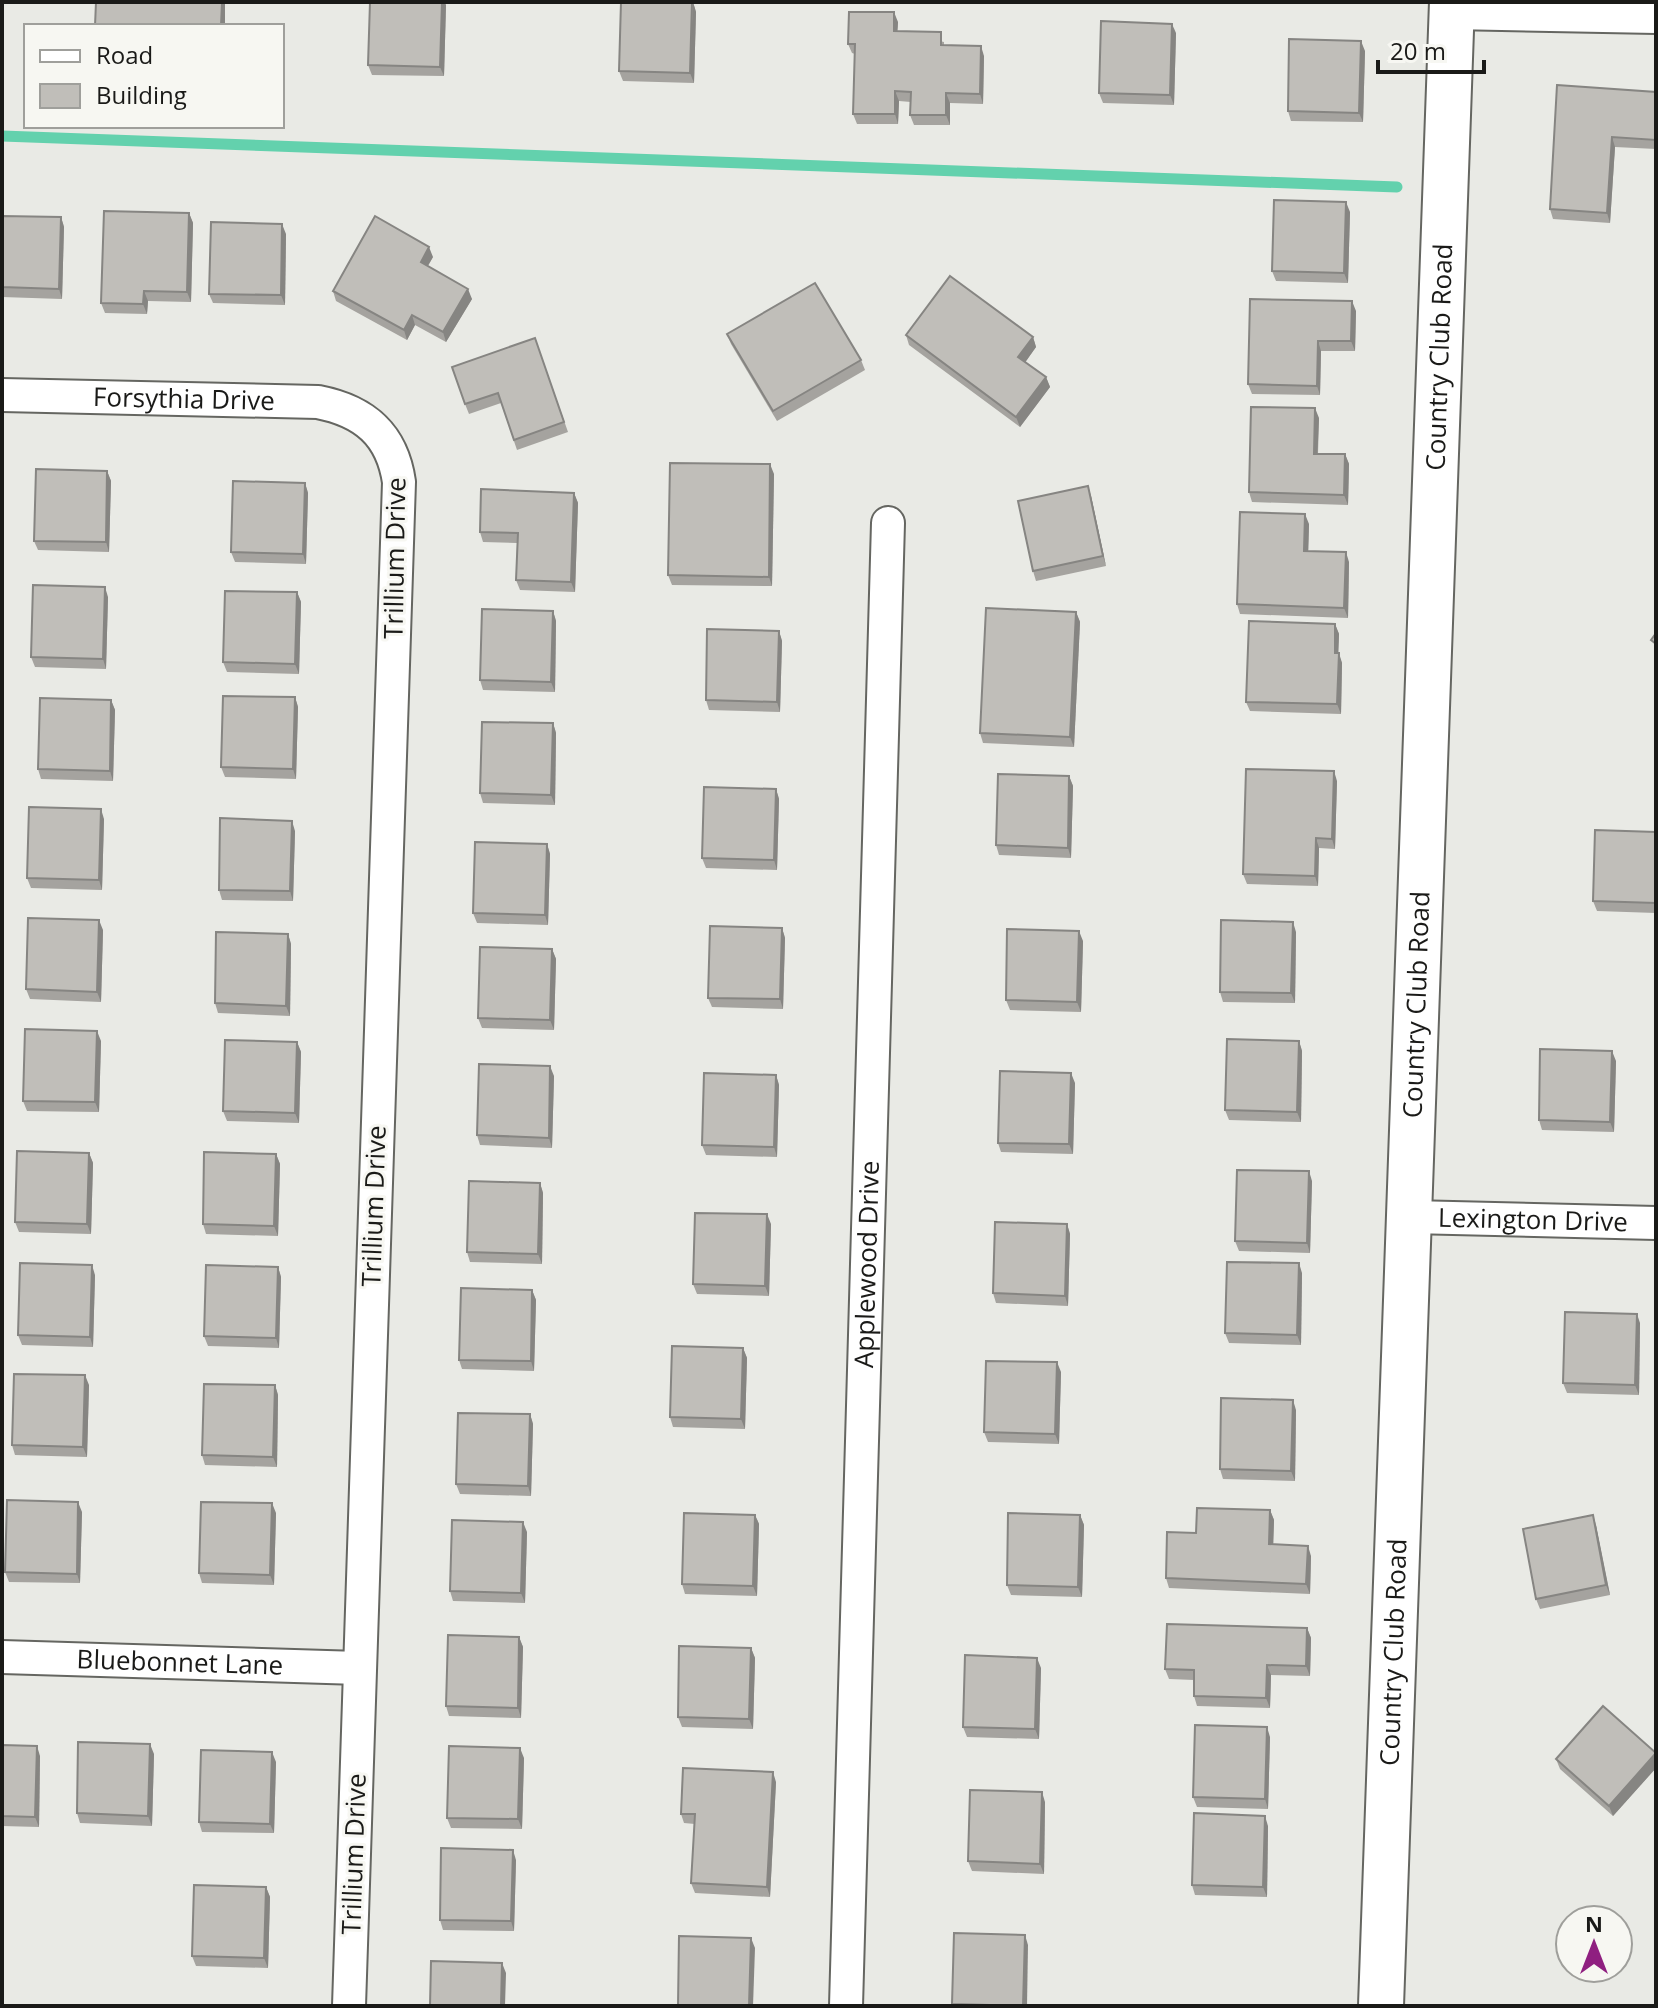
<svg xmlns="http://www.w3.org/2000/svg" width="1658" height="2008" font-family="'Open Sans',sans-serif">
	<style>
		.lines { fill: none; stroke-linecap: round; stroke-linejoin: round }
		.stream { stroke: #63d1ad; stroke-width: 11 }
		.street-casing { stroke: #656661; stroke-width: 36 }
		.secondary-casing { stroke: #656661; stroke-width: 48 }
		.street { stroke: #fff; stroke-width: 32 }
		.secondary { stroke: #fff; stroke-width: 44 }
		.wall { fill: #a5a39f }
		.shaded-wall { fill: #868582 }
		.building { fill: #c0beb9; stroke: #868582; stroke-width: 2 }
		.labels { text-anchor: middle; stroke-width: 6; stroke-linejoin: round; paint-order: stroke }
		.street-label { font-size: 26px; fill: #1a1a18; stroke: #f7f7f2 }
	</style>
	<rect width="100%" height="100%" fill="#e9eae5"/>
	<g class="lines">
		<polyline class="stream" points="2,136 1397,187"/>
		<g class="street-casing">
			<g id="street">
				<polyline points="1452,13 1656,17"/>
				<path id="s1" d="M2 395 318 402C364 411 392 434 399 482L349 2006"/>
				<path id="s2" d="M1411 1217 1656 1223"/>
				<path id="s3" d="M2 1657 359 1668"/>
				<path id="s4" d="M846 2006 888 523"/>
			</g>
		</g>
		<g class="secondary-casing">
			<g id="secondary">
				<path id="s5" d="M1381 2006 1452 2"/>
			</g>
		</g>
		<use href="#street" class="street"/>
		<use href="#secondary" class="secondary"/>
	</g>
	<g class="wall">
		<polygon points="370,2 444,2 446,5 444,76 372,75 368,65"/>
		<polygon points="693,2 696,12 694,83 623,81 619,71"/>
		<polygon points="898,22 897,31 944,42 944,45 984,56 983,104 950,103 950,125 914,125 910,115 911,102 899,101 898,124 857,124 853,114 855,54 852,53 848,44"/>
		<polygon points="1176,33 1174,105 1103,103 1099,93"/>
		<polygon points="1365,51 1363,122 1291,121 1288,111"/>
		<polygon points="1557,85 1656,92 1656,149 1615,147 1610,223 1553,219 1550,209"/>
		<polygon points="1350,212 1348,283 1276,281 1272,271"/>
		<polygon points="189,213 193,223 191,302 148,301 147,314 105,313 101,303"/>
		<polygon points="2,216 61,217 64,227 62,299 2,297"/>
		<polygon points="286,234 285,305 213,303 209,294"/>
		<polygon points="433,257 428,266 472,299 446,342 415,325 407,340 336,301 333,291"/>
		<polygon points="1356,311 1355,351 1321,351 1320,395 1252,394 1248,384"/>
		<polygon points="727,334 861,360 865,370 777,421 731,344"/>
		<polygon points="906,335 1033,337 1036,347 1025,362 1046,377 1050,387 1020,427 909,345"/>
		<polygon points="535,338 568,432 517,450 501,403 469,414 465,404"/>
		<polygon points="1319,418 1318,454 1345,454 1349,464 1348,505 1252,502 1249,492"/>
		<polygon points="107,471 111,481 109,552 38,550 34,541"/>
		<polygon points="774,474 772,586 672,585 668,575"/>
		<polygon points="305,483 308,493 306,564 235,562 231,552"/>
		<polygon points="574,493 578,503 575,592 520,590 516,580 517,543 483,542 480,532"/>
		<polygon points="1091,496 1106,566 1036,581 1033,571"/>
		<polygon points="1309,524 1308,551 1349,562 1348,618 1240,614 1237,604"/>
		<polygon points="297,592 301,602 299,674 227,672 223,662"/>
		<polygon points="108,597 106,669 35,667 31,657"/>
		<polygon points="553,611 556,621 555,692 483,690 480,680"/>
		<polygon points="1076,612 1080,622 1074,747 983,743 980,733"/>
		<polygon points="1335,624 1339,634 1338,653 1342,663 1341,714 1250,711 1246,702"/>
		<polygon points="779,631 782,641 780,712 709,710 706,700"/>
		<polygon points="295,697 298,707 296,779 225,777 221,767"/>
		<polygon points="111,700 115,710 113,781 41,779 38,769"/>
		<polygon points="553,723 556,733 555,805 483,803 480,793"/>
		<polygon points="1069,776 1073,786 1071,858 999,855 996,845"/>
		<polygon points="1337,781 1335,849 1319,848 1318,886 1247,884 1243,874"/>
		<polygon points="776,789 779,799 777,870 706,868 702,858"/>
		<polygon points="104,819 102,890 31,888 27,878"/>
		<polygon points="295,831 293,901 222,900 219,890"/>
		<polygon points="1656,832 1656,913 1597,911 1593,901"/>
		<polygon points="547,844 550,854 548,925 477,923 473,913"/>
		<polygon points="782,928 785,938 783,1009 712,1007 708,998"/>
		<polygon points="103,930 101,1002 30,999 26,989"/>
		<polygon points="1296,932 1295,1003 1223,1002 1220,992"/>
		<polygon points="288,934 291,944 290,1016 218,1013 215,1003"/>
		<polygon points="1083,941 1081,1012 1010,1010 1006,1000"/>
		<polygon points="552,949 556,959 554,1030 482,1028 478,1018"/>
		<polygon points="101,1041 99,1112 27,1111 23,1101"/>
		<polygon points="1299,1041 1302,1051 1301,1122 1229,1120 1225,1110"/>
		<polygon points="297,1042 301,1052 299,1123 227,1121 223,1111"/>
		<polygon points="1616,1061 1614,1132 1542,1130 1539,1120"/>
		<polygon points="776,1075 779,1085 777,1157 706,1155 702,1145"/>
		<polygon points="554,1076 552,1148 480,1145 477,1135"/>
		<polygon points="1075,1083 1073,1154 1001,1152 998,1143"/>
		<polygon points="89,1153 93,1163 91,1234 19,1232 15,1222"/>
		<polygon points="276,1154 280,1164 278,1236 206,1234 203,1224"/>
		<polygon points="1312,1181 1310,1253 1239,1251 1235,1241"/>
		<polygon points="540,1183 543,1193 542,1264 470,1262 467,1252"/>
		<polygon points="771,1224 769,1296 697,1294 693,1284"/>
		<polygon points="1067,1224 1070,1234 1068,1306 996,1303 993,1293"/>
		<polygon points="278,1267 281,1277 279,1348 208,1346 204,1336"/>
		<polygon points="1302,1273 1301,1345 1229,1343 1225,1333"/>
		<polygon points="95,1275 93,1347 22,1345 18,1335"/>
		<polygon points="532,1290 536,1300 534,1371 462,1369 459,1360"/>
		<polygon points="1640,1323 1639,1395 1567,1393 1563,1383"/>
		<polygon points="743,1348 747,1358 745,1429 673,1427 670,1417"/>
		<polygon points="1061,1372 1059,1444 988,1442 984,1432"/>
		<polygon points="89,1385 87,1457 15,1455 12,1445"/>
		<polygon points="275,1385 278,1395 277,1467 205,1465 202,1455"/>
		<polygon points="1296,1410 1295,1481 1223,1479 1220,1469"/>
		<polygon points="530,1414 533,1424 531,1496 460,1494 456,1484"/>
		<polygon points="1270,1510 1274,1520 1273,1544 1311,1556 1310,1594 1169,1588 1166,1578 1196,1533"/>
		<polygon points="82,1512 80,1583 9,1582 5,1572"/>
		<polygon points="276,1513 274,1585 202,1583 199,1573"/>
		<polygon points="755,1515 759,1524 757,1596 685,1594 682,1584"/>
		<polygon points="1080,1515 1084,1525 1082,1597 1011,1595 1007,1585"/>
		<polygon points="1596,1525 1610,1595 1540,1609 1536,1599"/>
		<polygon points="527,1532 525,1603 453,1601 450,1591"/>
		<polygon points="1307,1628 1311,1638 1310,1676 1271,1675 1270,1708 1197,1706 1194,1696 1194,1680 1169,1679 1165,1669"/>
		<polygon points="519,1637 523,1647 521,1718 449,1716 446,1706"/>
		<polygon points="751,1648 755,1658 753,1729 682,1727 678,1717"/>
		<polygon points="1041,1668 1039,1739 967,1737 963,1727"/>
		<polygon points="1270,1737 1268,1809 1197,1807 1193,1797"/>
		<polygon points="2,1745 40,1756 39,1827 2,1826"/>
		<polygon points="1656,1753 1656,1768 1613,1816 1560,1769 1556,1759"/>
		<polygon points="154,1754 152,1826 80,1823 77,1813"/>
		<polygon points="524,1758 522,1829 451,1828 447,1818"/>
		<polygon points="276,1762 274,1833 202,1832 199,1822"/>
		<polygon points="776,1782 770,1897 695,1893 691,1883 695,1824 684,1823 681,1814"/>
		<polygon points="1045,1802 1044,1874 972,1871 968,1861"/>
		<polygon points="1268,1826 1267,1897 1195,1895 1192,1885"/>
		<polygon points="516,1860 514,1931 443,1930 440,1920"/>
		<polygon points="266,1887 270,1897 268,1968 196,1966 192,1956"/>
	</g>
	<g class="shaded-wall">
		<polygon points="222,2 225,2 225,26 221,26"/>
		<polygon points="442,2 444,2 446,5 444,76 440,67"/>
		<polygon points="693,2 696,12 694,83 690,73"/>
		<polygon points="894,12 898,22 897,41 894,31"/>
		<polygon points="1172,24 1176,33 1174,105 1170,95"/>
		<polygon points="1361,41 1365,51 1363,122 1359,113"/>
		<polygon points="981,46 984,56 983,104 980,94"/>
		<polygon points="895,91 899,101 898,124 895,114"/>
		<polygon points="946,93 950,103 950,125 946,115"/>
		<polygon points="1612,137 1615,147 1610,223 1607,213"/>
		<polygon points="1346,202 1350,212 1348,283 1344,273"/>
		<polygon points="189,213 193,223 191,302 187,292"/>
		<polygon points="61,217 64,227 62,299 59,289"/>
		<polygon points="282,224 286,234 285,305 281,295"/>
		<polygon points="429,247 433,257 424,272 421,262"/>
		<polygon points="468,289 472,299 446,342 443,332"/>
		<polygon points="144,291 148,301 147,314 143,304"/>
		<polygon points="1352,301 1356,311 1355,351 1351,341"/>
		<polygon points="412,315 415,325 407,340 404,330"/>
		<polygon points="1033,337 1036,347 1022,367 1018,357"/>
		<polygon points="1318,341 1321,351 1320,395 1317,386"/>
		<polygon points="1046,377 1050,387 1020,427 1016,417"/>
		<polygon points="1315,408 1319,418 1317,464 1314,454"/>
		<polygon points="1345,454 1349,464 1348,505 1344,495"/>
		<polygon points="770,464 774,474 772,586 769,577"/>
		<polygon points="107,471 111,481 109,552 106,542"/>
		<polygon points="305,483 308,493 306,564 303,554"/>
		<polygon points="1088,486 1091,496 1106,566 1103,556"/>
		<polygon points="574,493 578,503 575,592 571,582"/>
		<polygon points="1305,514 1309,524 1308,561 1304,551"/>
		<polygon points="1346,552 1349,562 1348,618 1344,608"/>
		<polygon points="105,587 108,597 106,669 103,659"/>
		<polygon points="297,592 301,602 299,674 295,664"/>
		<polygon points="553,611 556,621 555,692 551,682"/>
		<polygon points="1076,612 1080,622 1074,747 1070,737"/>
		<polygon points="1335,624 1339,634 1338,663 1335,653"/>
		<polygon points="779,631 782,641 780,712 777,702"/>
		<polygon points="1339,653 1342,663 1341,714 1337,704"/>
		<polygon points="295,697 298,707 296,779 293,769"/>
		<polygon points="111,700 115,710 113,781 110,771"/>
		<polygon points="553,723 556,733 555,805 551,795"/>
		<polygon points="1334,771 1337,781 1335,849 1332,839"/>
		<polygon points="1069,776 1073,786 1071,858 1068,848"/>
		<polygon points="776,789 779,799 777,870 774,860"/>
		<polygon points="101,809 104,819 102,890 99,880"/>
		<polygon points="292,821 295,831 293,901 290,891"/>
		<polygon points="1316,838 1319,848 1318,886 1315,876"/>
		<polygon points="547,844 550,854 548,925 545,915"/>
		<polygon points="99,920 103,930 101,1002 97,992"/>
		<polygon points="1293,922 1296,932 1295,1003 1291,993"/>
		<polygon points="782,928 785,938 783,1009 780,999"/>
		<polygon points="1079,931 1083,941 1081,1012 1077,1002"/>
		<polygon points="288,934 291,944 290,1016 286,1006"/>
		<polygon points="552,949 556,959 554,1030 550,1020"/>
		<polygon points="97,1031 101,1041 99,1112 95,1102"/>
		<polygon points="1299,1041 1302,1051 1301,1122 1297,1112"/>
		<polygon points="297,1042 301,1052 299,1123 295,1113"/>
		<polygon points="1612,1051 1616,1061 1614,1132 1610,1122"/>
		<polygon points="550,1066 554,1076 552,1148 549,1138"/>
		<polygon points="1071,1073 1075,1083 1073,1154 1069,1144"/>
		<polygon points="776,1075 779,1085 777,1157 774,1147"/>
		<polygon points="89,1153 93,1163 91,1234 87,1224"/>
		<polygon points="276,1154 280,1164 278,1236 274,1226"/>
		<polygon points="1309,1171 1312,1181 1310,1253 1307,1243"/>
		<polygon points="540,1183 543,1193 542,1264 538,1254"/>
		<polygon points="767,1214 771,1224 769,1296 765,1286"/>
		<polygon points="1067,1224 1070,1234 1068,1306 1065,1296"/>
		<polygon points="1299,1263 1302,1273 1301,1345 1297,1335"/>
		<polygon points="92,1265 95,1275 93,1347 90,1337"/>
		<polygon points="278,1267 281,1277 279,1348 276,1338"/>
		<polygon points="532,1290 536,1300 534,1371 531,1361"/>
		<polygon points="1637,1314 1640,1323 1639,1395 1635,1385"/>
		<polygon points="743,1348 747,1358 745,1429 741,1419"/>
		<polygon points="1057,1362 1061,1372 1059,1444 1055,1434"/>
		<polygon points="85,1375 89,1385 87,1457 83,1447"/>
		<polygon points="275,1385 278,1395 277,1467 273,1457"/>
		<polygon points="1293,1400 1296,1410 1295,1481 1291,1471"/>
		<polygon points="530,1414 533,1424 531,1496 528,1486"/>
		<polygon points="78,1502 82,1512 80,1583 77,1574"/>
		<polygon points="272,1503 276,1513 274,1585 270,1575"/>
		<polygon points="1270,1510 1274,1520 1273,1554 1269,1544"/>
		<polygon points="755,1515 759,1524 757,1596 753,1586"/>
		<polygon points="1080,1515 1084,1525 1082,1597 1078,1587"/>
		<polygon points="1593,1515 1596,1525 1610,1595 1606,1585"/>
		<polygon points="523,1522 527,1532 525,1603 521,1593"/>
		<polygon points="1308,1546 1311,1556 1310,1594 1306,1584"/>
		<polygon points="1307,1628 1311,1638 1310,1676 1306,1666"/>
		<polygon points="519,1637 523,1647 521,1718 518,1708"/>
		<polygon points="751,1648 755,1658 753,1729 749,1719"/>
		<polygon points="1037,1658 1041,1668 1039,1739 1035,1729"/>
		<polygon points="1267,1665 1271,1675 1270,1708 1266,1698"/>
		<polygon points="1267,1727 1270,1737 1268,1809 1265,1799"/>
		<polygon points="150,1744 154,1754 152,1826 148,1816"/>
		<polygon points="37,1746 40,1756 39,1827 35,1817"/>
		<polygon points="520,1748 524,1758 522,1829 518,1819"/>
		<polygon points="272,1752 276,1762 274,1833 270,1824"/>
		<polygon points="1656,1754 1656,1768 1613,1816 1609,1806"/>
		<polygon points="773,1772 776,1782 770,1897 767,1887"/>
		<polygon points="1042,1792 1045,1802 1044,1874 1040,1864"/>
		<polygon points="1265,1816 1268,1826 1267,1897 1263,1887"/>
		<polygon points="513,1850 516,1860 514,1931 511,1921"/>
		<polygon points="266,1887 270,1897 268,1968 264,1958"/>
		<polygon points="1025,1935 1028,1945 1027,2006 1023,2006"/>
		<polygon points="751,1938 755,1948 753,2006 749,2006"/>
		<polygon points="502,1963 506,1973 505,2006 501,2006"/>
	</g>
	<g class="building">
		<polygon points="96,2 222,2 221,26 95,26"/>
		<polygon points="370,2 442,2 440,67 368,65"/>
		<polygon points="621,2 692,2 690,73 619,71"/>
		<polygon points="849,12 894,12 894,31 941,32 941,45 981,46 980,94 946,93 946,115 910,115 911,92 895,91 895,114 853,114 855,44 848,44"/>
		<polygon points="1101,21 1172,24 1170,95 1099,93"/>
		<polygon points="1289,39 1361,41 1359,113 1288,111"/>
		<polygon points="1557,85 1656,92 1656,140 1612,137 1607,213 1550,209"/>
		<polygon points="1274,200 1346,202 1344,273 1272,271"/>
		<polygon points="104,211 189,213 187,292 144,291 143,304 101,303"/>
		<polygon points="2,216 61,217 59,289 2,287"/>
		<polygon points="375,216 429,247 421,262 468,289 443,332 412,315 404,330 333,291"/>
		<polygon points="211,222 282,224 281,295 209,294"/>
		<polygon points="950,276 1033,337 1018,357 1046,377 1016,417 906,335"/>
		<polygon points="815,283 861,360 773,411 727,334"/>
		<polygon points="1250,299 1352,301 1351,341 1318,341 1317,386 1248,384"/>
		<polygon points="535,338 564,422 514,440 498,393 465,404 452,367"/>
		<polygon points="1251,407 1315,408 1314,454 1345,454 1344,495 1249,492"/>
		<polygon points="670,463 770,464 769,577 668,575"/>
		<polygon points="36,469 107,471 106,542 34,541"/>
		<polygon points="233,481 305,483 303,554 231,552"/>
		<polygon points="1088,486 1103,556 1033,571 1018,501"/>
		<polygon points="481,489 574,493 571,582 516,580 518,533 480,532"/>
		<polygon points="1240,512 1305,514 1304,551 1346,552 1344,608 1237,604"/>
		<polygon points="33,585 105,587 103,659 31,657"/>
		<polygon points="225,591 297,592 295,664 223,662"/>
		<polygon points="986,608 1076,612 1070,737 980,733"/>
		<polygon points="482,609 553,611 551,682 480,680"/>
		<polygon points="1249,621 1335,624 1335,653 1339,653 1337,704 1246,702"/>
		<polygon points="707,629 779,631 777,702 706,700"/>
		<polygon points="1656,633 1656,644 1651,640"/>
		<polygon points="223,696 295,697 293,769 221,767"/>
		<polygon points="40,698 111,700 110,771 38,769"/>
		<polygon points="482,722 553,723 551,795 480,793"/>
		<polygon points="1246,769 1334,771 1332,839 1316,838 1315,876 1243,874"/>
		<polygon points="998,774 1069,776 1068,848 996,845"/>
		<polygon points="704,787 776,789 774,860 702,858"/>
		<polygon points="29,807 101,809 99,880 27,878"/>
		<polygon points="220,818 292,821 290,891 219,890"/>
		<polygon points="1595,830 1656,832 1656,903 1593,901"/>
		<polygon points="475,842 547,844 545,915 473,913"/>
		<polygon points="28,918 99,920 97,992 26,989"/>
		<polygon points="1221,920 1293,922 1291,993 1220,992"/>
		<polygon points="710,926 782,928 780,999 708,998"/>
		<polygon points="1007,929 1079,931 1077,1002 1006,1000"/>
		<polygon points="216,932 288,934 286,1006 215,1003"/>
		<polygon points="480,947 552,949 550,1020 478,1018"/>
		<polygon points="25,1029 97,1031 95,1102 23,1101"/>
		<polygon points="1227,1039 1299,1041 1297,1112 1225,1110"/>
		<polygon points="225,1040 297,1042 295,1113 223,1111"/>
		<polygon points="1540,1049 1612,1051 1610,1122 1539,1120"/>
		<polygon points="479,1064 550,1066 549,1138 477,1135"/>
		<polygon points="1000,1071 1071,1073 1069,1144 998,1143"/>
		<polygon points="704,1073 776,1075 774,1147 702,1145"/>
		<polygon points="17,1151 89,1153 87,1224 15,1222"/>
		<polygon points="204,1152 276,1154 274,1226 203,1224"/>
		<polygon points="1237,1170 1309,1171 1307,1243 1235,1241"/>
		<polygon points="469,1181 540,1183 538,1254 467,1252"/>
		<polygon points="695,1213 767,1214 765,1286 693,1284"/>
		<polygon points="995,1222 1067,1224 1065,1296 993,1293"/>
		<polygon points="1227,1262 1299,1263 1297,1335 1225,1333"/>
		<polygon points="20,1263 92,1265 90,1337 18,1335"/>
		<polygon points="206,1265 278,1267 276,1338 204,1336"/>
		<polygon points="461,1288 532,1290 531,1361 459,1360"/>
		<polygon points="1565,1312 1637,1314 1635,1385 1563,1383"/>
		<polygon points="672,1346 743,1348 741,1419 670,1417"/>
		<polygon points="986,1361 1057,1362 1055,1434 984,1432"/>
		<polygon points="14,1374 85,1375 83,1447 12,1445"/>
		<polygon points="204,1384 275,1385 273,1457 202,1455"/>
		<polygon points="1221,1398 1293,1400 1291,1471 1220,1469"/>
		<polygon points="458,1413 530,1414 528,1486 456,1484"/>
		<polygon points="7,1500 78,1502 77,1574 5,1572"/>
		<polygon points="201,1502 272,1503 270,1575 199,1573"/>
		<polygon points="1197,1508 1270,1510 1269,1544 1308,1546 1306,1584 1166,1578 1167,1532 1196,1533"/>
		<polygon points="684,1513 755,1515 753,1586 682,1584"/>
		<polygon points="1008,1513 1080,1515 1078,1587 1007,1585"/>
		<polygon points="1593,1515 1606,1585 1536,1599 1523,1529"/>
		<polygon points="452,1520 523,1522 521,1593 450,1591"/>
		<polygon points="1167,1624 1307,1628 1306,1666 1267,1665 1266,1698 1194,1696 1194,1670 1165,1669"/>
		<polygon points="448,1635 519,1637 518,1708 446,1706"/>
		<polygon points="679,1646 751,1648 749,1719 678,1717"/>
		<polygon points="965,1655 1037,1658 1035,1729 963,1727"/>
		<polygon points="1603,1706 1656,1753 1609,1806 1556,1759"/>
		<polygon points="1195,1725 1267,1727 1265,1799 1193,1797"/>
		<polygon points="78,1742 150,1744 148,1816 77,1813"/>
		<polygon points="2,1745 37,1746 35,1817 2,1816"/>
		<polygon points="449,1746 520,1748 518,1819 447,1818"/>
		<polygon points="201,1750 272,1752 270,1824 199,1822"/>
		<polygon points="683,1768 773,1772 767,1887 691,1883 695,1814 681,1814"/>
		<polygon points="970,1790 1042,1792 1040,1864 968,1861"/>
		<polygon points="1194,1813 1265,1816 1263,1887 1192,1885"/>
		<polygon points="441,1848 513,1850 511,1921 440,1920"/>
		<polygon points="194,1885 266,1887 264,1958 192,1956"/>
		<polygon points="954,1933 1025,1935 1023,2006 952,2004"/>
		<polygon points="679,1936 751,1938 749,2006 678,2006"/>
		<polygon points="431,1961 502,1963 501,2006 430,2006"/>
	</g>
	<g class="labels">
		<g class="street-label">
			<text dy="9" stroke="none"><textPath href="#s5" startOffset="1650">Country Club Road</textPath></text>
			<text dy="9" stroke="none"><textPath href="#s1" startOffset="182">Forsythia Drive</textPath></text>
			<text transform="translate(395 558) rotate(-89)" y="9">Trillium Drive</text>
			<text dy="9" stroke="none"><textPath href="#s5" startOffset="1002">Country Club Road</textPath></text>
			<text transform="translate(374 1206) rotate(-88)" y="9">Trillium Drive</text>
			<text dy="9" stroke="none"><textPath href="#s2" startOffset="122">Lexington Drive</textPath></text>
			<text dy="9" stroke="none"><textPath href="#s4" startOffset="742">Applewood Drive</textPath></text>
			<text dy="9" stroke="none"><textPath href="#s5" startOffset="354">Country Club Road</textPath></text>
			<text dy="9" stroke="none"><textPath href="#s3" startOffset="178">Bluebonnet Lane</textPath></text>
			<text transform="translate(354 1854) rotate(-88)" y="9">Trillium Drive</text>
		</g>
	</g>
	<rect width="1658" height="2008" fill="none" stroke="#1a1a18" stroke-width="8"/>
	<rect x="24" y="24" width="260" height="104" fill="#f7f7f2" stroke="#9f9f9b" stroke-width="2"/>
	<rect x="40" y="50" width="40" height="12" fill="#ffffff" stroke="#9f9f9b" stroke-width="2"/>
	<text x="96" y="64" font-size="24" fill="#1a1a18">Road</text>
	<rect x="40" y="84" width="40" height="24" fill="#c0beb9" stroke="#9f9f9b" stroke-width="2"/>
	<text x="96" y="104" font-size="24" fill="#1a1a18">Building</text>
	<g transform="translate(1594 1944)"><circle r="38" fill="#f7f7f2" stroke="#9f9f9b" stroke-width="2"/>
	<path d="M0-6L14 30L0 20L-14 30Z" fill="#8f1f80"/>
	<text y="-12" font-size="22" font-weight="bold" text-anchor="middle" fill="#1a1a18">N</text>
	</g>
	<path d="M1378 60v12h106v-12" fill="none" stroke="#1a1a18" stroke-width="4"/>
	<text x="1390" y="60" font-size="24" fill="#1a1a18" stroke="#f7f7f2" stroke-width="6" paint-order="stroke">20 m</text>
</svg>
